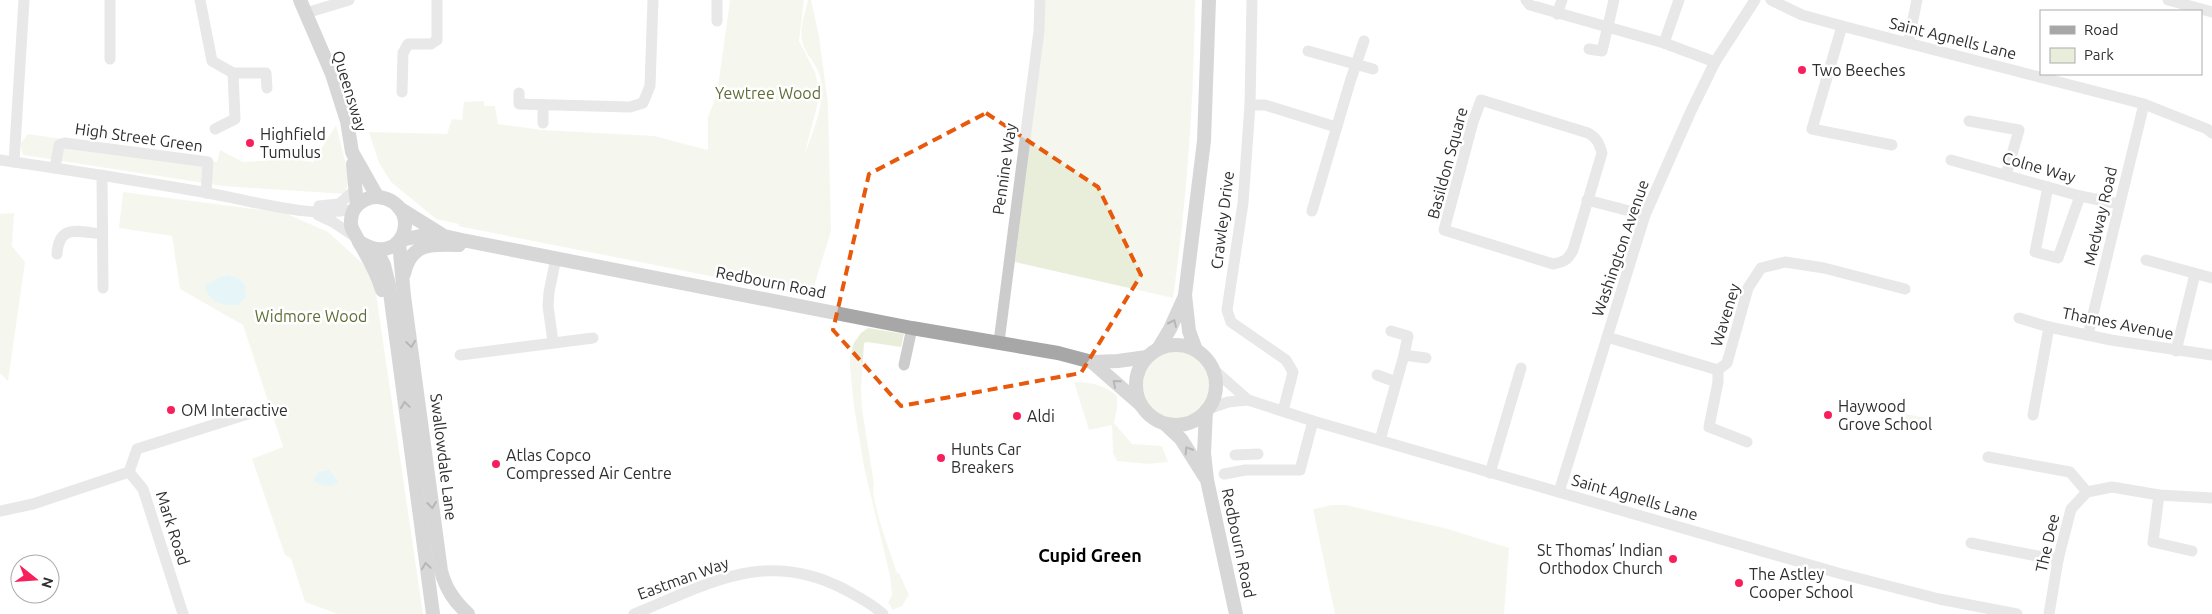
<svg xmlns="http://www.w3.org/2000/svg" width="2212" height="614" font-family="Ubuntu,sans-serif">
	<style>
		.green { fill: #e9eedb }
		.water { fill: #c6e8ef }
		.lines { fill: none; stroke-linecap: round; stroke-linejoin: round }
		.minor { stroke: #ccc; stroke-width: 11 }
		.major { stroke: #a7a7a7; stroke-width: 14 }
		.oneway { stroke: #5f5f5f }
		.marked { fill: none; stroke: #e8590c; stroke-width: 4; stroke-dasharray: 10 6; stroke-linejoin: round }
		.poi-dot { fill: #f7205b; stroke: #fff; stroke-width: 2 }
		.labels { text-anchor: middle; stroke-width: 5; stroke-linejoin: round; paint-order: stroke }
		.street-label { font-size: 16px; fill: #2f2f2f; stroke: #fff }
		.poi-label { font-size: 16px; fill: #2f2f2f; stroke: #fff; text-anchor: start }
		.park-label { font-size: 16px; fill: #5d7037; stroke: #fff }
		.neighbourhood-label { font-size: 18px; font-weight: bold; fill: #000; stroke: #fff }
	</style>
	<rect width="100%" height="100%" fill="#fff"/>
	<g class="green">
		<path d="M730 0H804L799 41 815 72 819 89 817 106 804 156C812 134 825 105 821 81 819 69 813 62 807 53 796 36 804 18 808 0H811L819 36 828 104 831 231 811 296 458 226 459 224 436 219 391 182 379 163 369 132 447 134 452 119 462 120 464 102 484 101V106H495L498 124 542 130 654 136 708 150V117L717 94Z"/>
		<path d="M1045 0H1195C1194 100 1187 199 1173 298L1015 262 1044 31Z"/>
		<polygon points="336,125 350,180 344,194 223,186 23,155 20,144 28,134 217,162 220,150 243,162 292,159 313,162"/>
		<polygon points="123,192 285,213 328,232 373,273 423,614 338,614 305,602 291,558 285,555 252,459 283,447 243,325 180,289 172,236 119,228"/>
		<polygon points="14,213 12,246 25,262 8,381 0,373 0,214"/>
		<path d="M868 328 904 334 901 347 867 342 864 343 861 390 862 409 874 484C869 498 892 557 897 573H899L909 595 902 606 893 610 888 603 892 595 890 576 864 467 854 407 850 367V356L854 343 861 333Z"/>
		<circle cx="1177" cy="385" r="34"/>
		<path d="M1074 382C1090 382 1106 385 1117 396V408L1114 423 1132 444 1162 446 1168 462 1148 464 1117 461 1113 453 1112 425 1089 430Z"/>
		<polygon points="1906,414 1930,419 1927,432 1903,427"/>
		<polygon points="1332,505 1346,505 1448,529 1509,548 1504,614 1335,614 1313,509"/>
	</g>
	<g class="water">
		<path d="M229 275 239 279 245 285 246 297 238 305C222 306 209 302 205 286L216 279Z"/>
		<path d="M329 470 339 482C329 488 324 486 313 481L319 472Z"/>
	</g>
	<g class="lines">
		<g class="minor">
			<polyline points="110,0 110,59"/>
			<polyline points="200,0 212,61 233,73 266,73 267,88"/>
			<polyline points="717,0 717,21"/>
			<polyline points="1252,0 1250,105 1243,203 1227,310 1231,322 1286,360 1293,372 1283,411"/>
			<polyline points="1526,0 1530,5 1664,43 1715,62"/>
			<polyline points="1771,0 1802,15 1842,26 2144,104 2207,129 2212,133"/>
			<polyline points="2168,0 2212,12"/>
			<polyline points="306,13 349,0"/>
			<polyline points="1557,14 1562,0"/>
			<polyline points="1842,26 1812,129 1892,145"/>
			<polyline points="1664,43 1679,0"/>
			<polyline points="1908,43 1917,0"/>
			<polyline points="1589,49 1602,51 1614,0"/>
			<polyline points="1308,51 1373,69"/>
			<polyline points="402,92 403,53 408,44 431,44 437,40 437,0"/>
			<polyline points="519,93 519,104 630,107 643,103 650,86 653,0"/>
			<path d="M1481 100 1588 133C1597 138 1599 143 1602 153L1573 250C1568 260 1564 262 1553 264L1444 230 1473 122Z"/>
			<polyline points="1250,105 1265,105 1336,127"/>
			<polyline points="543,106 543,123"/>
			<polyline points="1969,121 2019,130 2006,175"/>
			<polyline points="215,129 235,119 233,73"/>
			<path d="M0 160C69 170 139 181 208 193 254 201 308 219 354 209"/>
			<polyline points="1951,160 2080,196 2119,204"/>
			<polyline points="14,162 24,0"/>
			<polyline points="55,168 59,145 65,143 208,162 206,193"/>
			<polyline points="102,175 103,288"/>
			<polyline points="2048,187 2035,252 2058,258 2080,196"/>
			<polyline points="1587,200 1645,215"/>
			<polyline points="319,206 339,204 356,189"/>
			<polyline points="1312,211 1350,82 1364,41"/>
			<polyline points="318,215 333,222 357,238"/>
			<path d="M57 254C59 223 79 232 102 234"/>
			<polyline points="2146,260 2212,278"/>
			<polyline points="2019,318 2049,327 2111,340 2212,355"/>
			<polyline points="2088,335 2144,104"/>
			<polyline points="1607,337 1718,370 1727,363 1748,288 1761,268 1785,262 1824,268 1905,289"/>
			<polyline points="553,342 548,306 549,292 556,258"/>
			<polyline points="999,342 1039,31 1040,0"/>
			<polyline points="2176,351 2195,274"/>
			<polyline points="460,355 593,338"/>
			<polyline points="1404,355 1426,358"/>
			<polyline points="904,365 912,328"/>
			<polyline points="1212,368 1248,400 1313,421 1838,573 1939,599 2017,614"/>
			<polyline points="1718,370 1718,382 1709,427 1747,442"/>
			<polyline points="1377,375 1396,382"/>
			<polyline points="1208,409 1228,402 1248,400"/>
			<polyline points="2033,415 2049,327"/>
			<polyline points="1380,440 1404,355 1408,336 1391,331"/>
			<polyline points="1235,455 1258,454"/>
			<polyline points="1988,457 2070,472 2087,492"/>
			<polyline points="129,472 137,449 254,412"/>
			<polyline points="1490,473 1521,368"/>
			<polyline points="1224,474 1245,470 1300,470 1313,421"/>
			<polyline points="1559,492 1645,215 1691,111 1715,62 1755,0"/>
			<polyline points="2159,495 2153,542 2192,551"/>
			<polyline points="0,511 33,504 129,472 143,489 183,614"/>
			<polyline points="1971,543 2058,560"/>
			<path d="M634 614C709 584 765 548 844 589 858 597 871 603 883 614"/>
			<polyline points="2049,614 2058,560 2071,509 2087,492 2112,487 2159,495 2212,498"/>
		</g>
		<g class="major">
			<polyline points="300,0 332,74 347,121 352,152 377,196"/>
			<polyline points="353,164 357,205"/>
			<polyline points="399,208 444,236 462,240 912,328 1058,353 1092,362 1118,361 1147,357"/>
			<polyline points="401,240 420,236 443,236"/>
			<path d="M360 242C398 267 420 220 393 202 375 190 349 201 351 225 352 231 357 236 359 242 368 257 377 273 382 290"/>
			<path d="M399 242 404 296 441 571C446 589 454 601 468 614"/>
			<polyline points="376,249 384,265 389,285 433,614"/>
			<path d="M404 274C411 242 432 244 459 245"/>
			<circle cx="1176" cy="385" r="40"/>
			<polyline points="1158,349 1170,329 1185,296"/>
			<polyline points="1196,350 1189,331 1185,295 1204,141 1209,0"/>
			<polyline points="1092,362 1140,404"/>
			<polyline points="1206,411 1204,453 1207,480 1236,614"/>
			<polyline points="1165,424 1181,439 1205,477"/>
		</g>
	</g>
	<defs><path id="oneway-chevron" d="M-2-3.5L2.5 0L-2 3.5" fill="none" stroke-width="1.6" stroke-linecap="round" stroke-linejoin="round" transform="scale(1.25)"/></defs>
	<g class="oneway">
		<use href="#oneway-chevron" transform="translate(1173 323) rotate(-66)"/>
		<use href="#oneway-chevron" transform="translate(411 344) rotate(82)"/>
		<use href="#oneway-chevron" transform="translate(1116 383) rotate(-140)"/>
		<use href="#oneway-chevron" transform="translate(405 405) rotate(-98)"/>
		<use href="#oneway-chevron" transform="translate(1188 450) rotate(-122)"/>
		<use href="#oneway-chevron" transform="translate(432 505) rotate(83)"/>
		<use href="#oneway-chevron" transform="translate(426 566) rotate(-98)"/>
	</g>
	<path d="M0 0H2212V614H0ZM986 113 1098 187 1141 275 1081 373 901 406 833 330 869 174Z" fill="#fff" fill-opacity=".55" fill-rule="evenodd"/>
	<path class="marked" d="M986 113 1098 187 1141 275 1081 373 901 406 833 330 869 174Z"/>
	<g class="poi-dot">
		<circle cx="1802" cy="70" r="5"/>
		<circle cx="250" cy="143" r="5"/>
		<circle cx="171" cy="410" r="5"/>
		<circle cx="1828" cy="415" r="5"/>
		<circle cx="1017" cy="416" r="5"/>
		<circle cx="941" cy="458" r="5"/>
		<circle cx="496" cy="464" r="5"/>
		<circle cx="1673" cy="559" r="5"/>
		<circle cx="1739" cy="583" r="5"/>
	</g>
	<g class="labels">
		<g class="street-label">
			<text transform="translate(1953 38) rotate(14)" y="6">Saint Agnells Lane</text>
			<text transform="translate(350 91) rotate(73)" y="6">Queensway</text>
			<text transform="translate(139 137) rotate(8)" y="6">High Street Green</text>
			<text transform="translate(1447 163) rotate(-75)" y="6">Basildon Square</text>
			<text transform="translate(2039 167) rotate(16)" y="6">Colne Way</text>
			<text transform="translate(1004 169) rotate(-82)" y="6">Pennine Way</text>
			<text transform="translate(2100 216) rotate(-77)" y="6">Medway Road</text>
			<text transform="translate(1222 220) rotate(-83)" y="6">Crawley Drive</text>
			<text transform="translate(1620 248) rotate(-71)" y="6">Washington Avenue</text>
			<text transform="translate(771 282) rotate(11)" y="6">Redbourn Road</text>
			<text transform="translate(1725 315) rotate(-73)" y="6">Waveney</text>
			<text transform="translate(2118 323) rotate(11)" y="6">Thames Avenue</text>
			<text transform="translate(444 457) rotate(83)" y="6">Swallowdale Lane</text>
			<text transform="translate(1635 497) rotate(16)" y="6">Saint Agnells Lane</text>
			<text transform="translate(173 528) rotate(72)" y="6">Mark Road</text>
			<text transform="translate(1239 543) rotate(78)" y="6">Redbourn Road</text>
			<text transform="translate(2047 543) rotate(-77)" y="6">The Dee</text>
			<text transform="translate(683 578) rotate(-20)" y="6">Eastman Way</text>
		</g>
		<g class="poi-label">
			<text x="1812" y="76">Two Beeches</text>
			<text x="260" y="140">Highfield<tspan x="260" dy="18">Tumulus</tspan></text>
			<text x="1838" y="412">Haywood<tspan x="1838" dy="18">Grove School</tspan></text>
			<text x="181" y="416">OM Interactive</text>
			<text x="1027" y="422">Aldi</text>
			<text x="951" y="455">Hunts Car<tspan x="951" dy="18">Breakers</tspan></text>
			<text x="506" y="461">Atlas Copco<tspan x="506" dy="18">Compressed Air Centre</tspan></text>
			<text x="1663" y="556" text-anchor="end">St Thomas’ Indian<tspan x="1663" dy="18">Orthodox Church</tspan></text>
			<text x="1749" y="580">The Astley<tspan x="1749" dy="18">Cooper School</tspan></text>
		</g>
		<g class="park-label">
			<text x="768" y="99">Yewtree Wood</text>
			<text x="311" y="322">Widmore Wood</text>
		</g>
		<g class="neighbourhood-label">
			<text x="1090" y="562">Cupid Green</text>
		</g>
	</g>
	<rect x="2040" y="10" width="162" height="65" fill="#ffffff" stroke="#acacac"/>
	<rect x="2050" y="26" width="25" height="8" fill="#a7a7a7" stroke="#acacac"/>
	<text x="2084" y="35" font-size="15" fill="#2f2f2f">Road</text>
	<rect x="2050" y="48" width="25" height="15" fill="#e9eedb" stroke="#acacac"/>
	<text x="2084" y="60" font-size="15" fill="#2f2f2f">Park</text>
	<g transform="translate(35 579) rotate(107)"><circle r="24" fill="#ffffff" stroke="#acacac"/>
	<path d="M0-4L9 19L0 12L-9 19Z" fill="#f7205b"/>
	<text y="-8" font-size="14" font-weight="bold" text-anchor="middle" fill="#2f2f2f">N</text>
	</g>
</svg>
